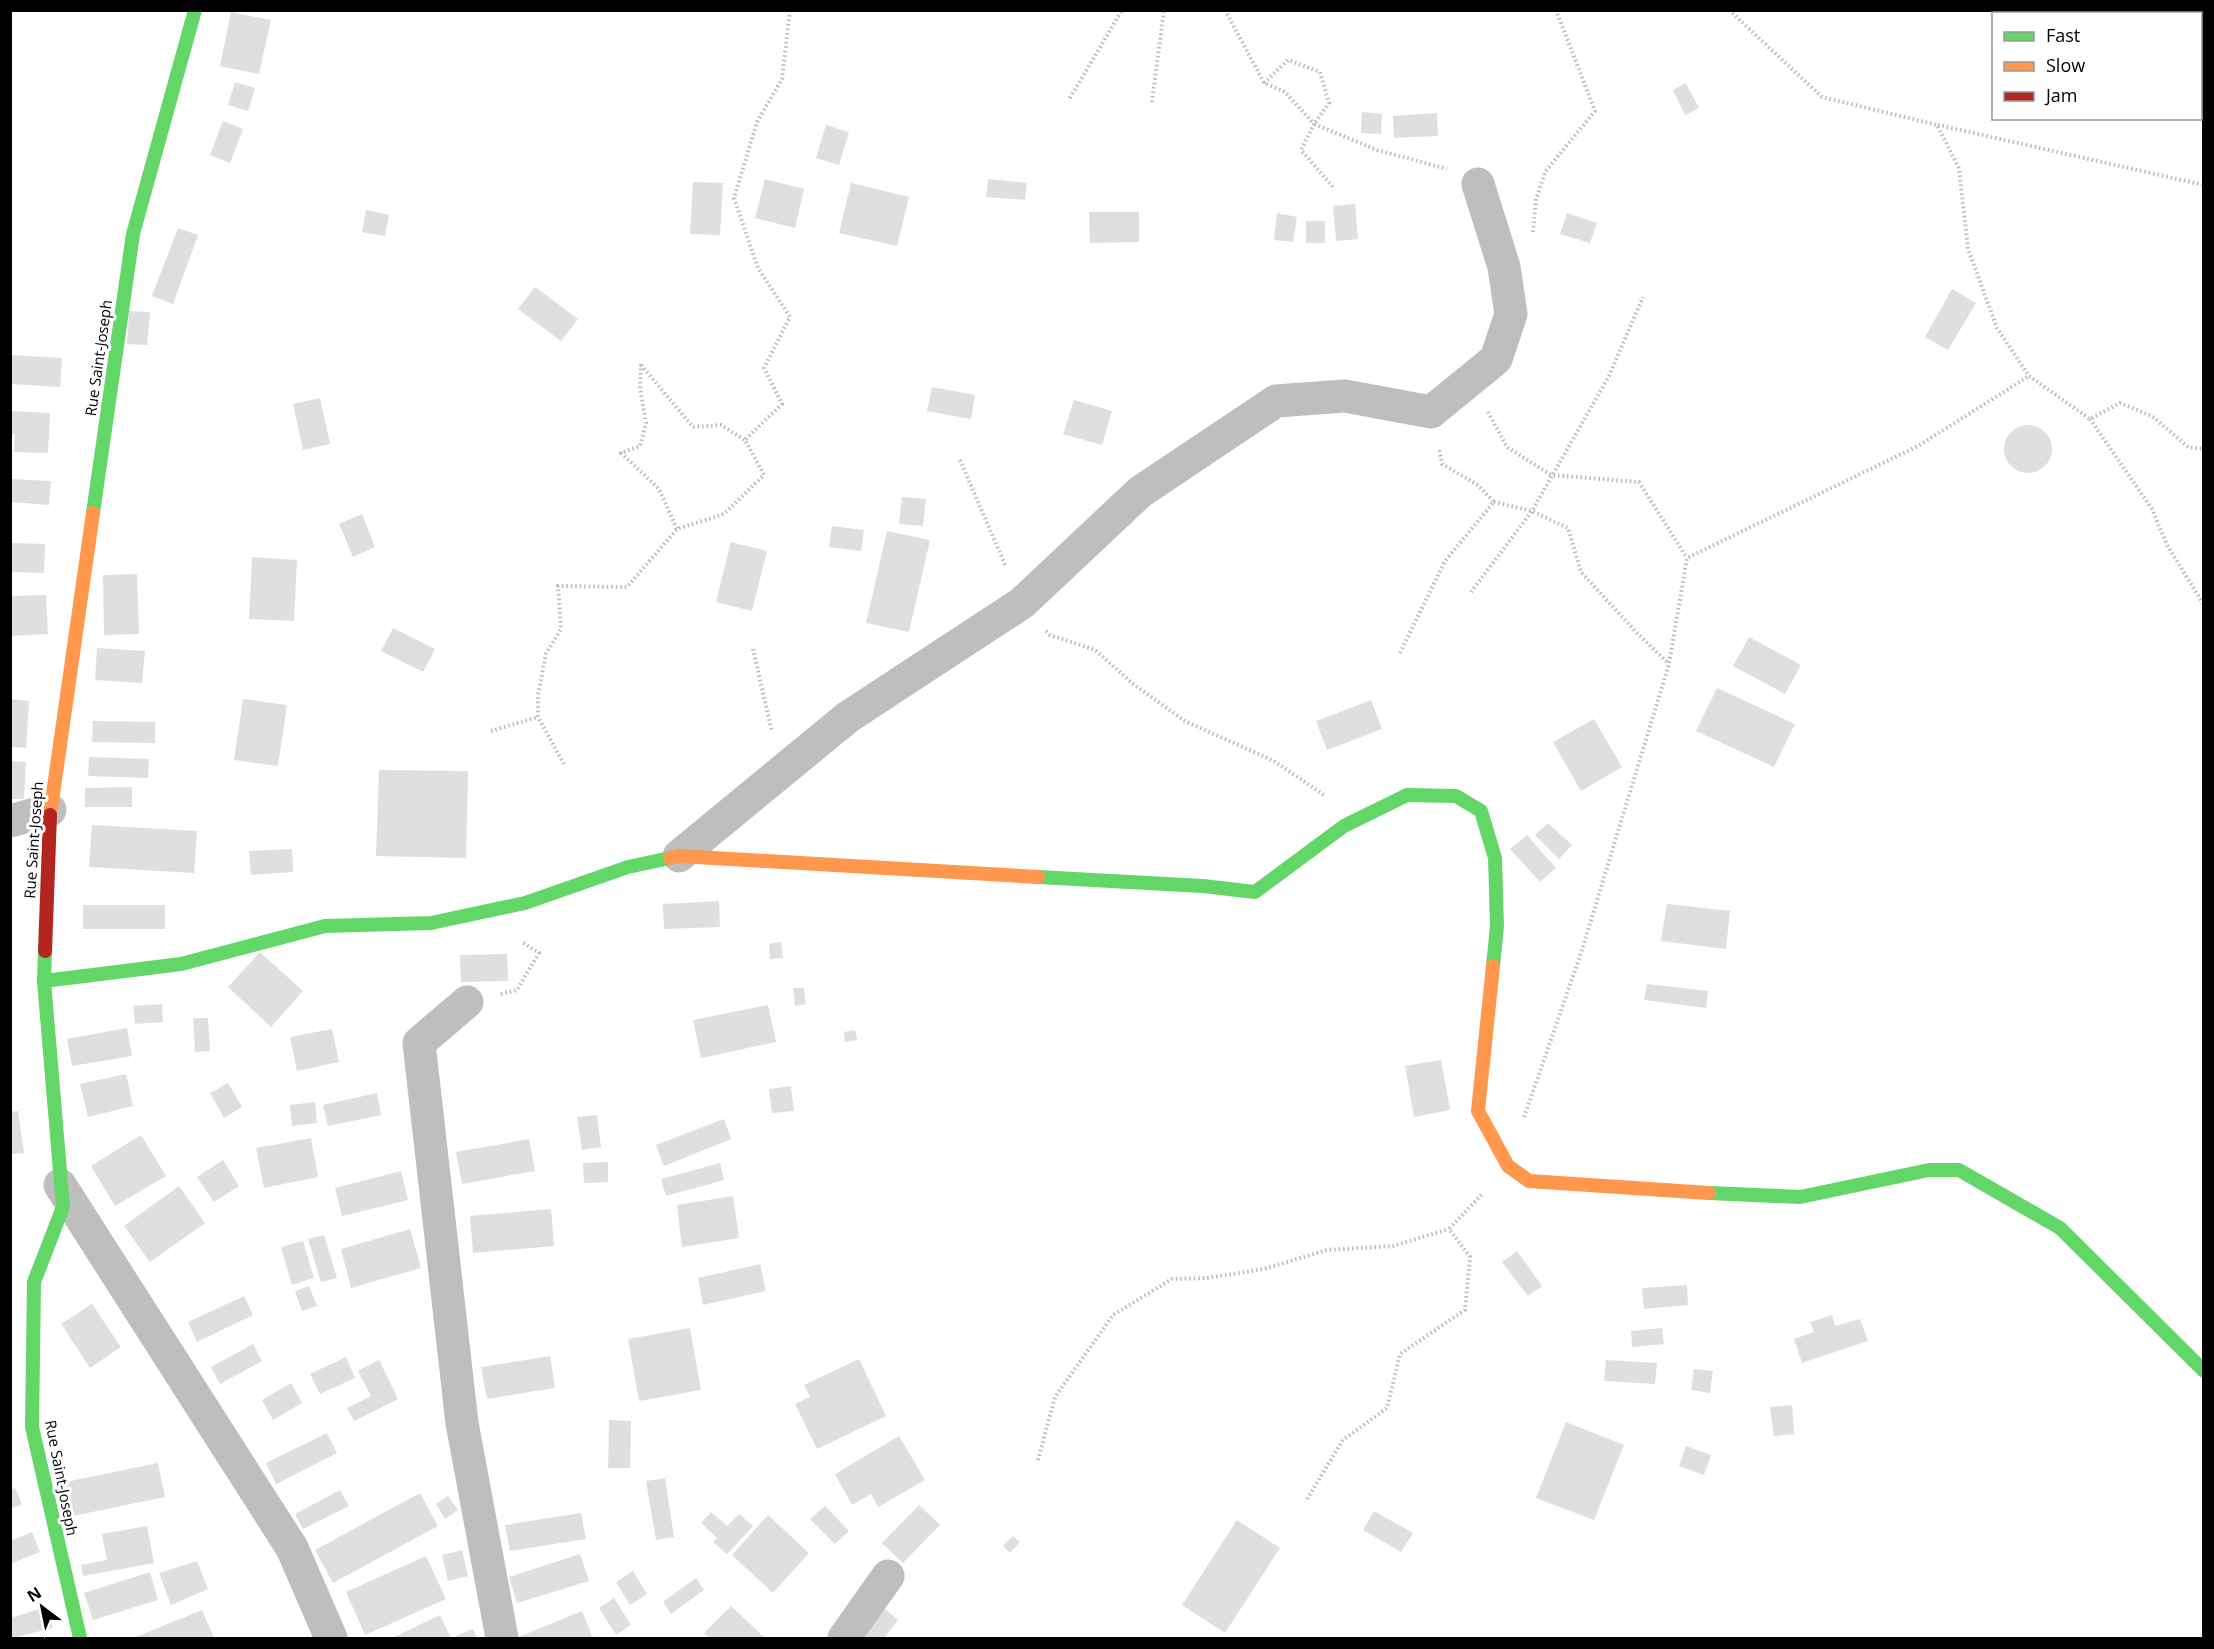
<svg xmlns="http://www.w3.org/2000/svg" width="2214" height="1649" font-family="'Open Sans',sans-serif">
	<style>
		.building { fill: #dfdfdf }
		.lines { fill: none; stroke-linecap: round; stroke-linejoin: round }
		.path { stroke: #b9b9b9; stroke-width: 4; stroke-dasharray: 1.5 3; stroke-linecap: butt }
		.street { stroke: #bebebe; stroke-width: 33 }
		.fast { stroke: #63d668; stroke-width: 14 }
		.slow { stroke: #ff974d; stroke-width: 14 }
		.jam { stroke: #b3261e; stroke-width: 14 }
		.labels { text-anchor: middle; stroke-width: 6; stroke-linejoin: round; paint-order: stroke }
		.street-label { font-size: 15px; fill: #000; stroke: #fff }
	</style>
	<rect width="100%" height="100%" fill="#fff"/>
	<g class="building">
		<polygon points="231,12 271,20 259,74 220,66"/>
		<polygon points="235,82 255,88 248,111 228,105"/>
		<polygon points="1686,83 1699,108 1685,115 1673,90"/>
		<polygon points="1362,112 1382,114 1381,134 1361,133"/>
		<polygon points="1437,113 1438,136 1394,138 1393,116"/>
		<polygon points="223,121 243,129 230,163 210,155"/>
		<polygon points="826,125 849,132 839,165 816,158"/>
		<polygon points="765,179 804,189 795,228 755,218"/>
		<polygon points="988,179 1027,183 1025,200 986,197"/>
		<polygon points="693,182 723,183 720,235 690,234"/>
		<polygon points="851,183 909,197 897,246 839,233"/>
		<polygon points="1355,204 1358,239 1336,241 1333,206"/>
		<polygon points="366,210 389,215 385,236 362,232"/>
		<polygon points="1089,212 1139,212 1139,242 1090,243"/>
		<polygon points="1277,213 1297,217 1293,242 1274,240"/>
		<polygon points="1567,213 1597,223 1590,243 1560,234"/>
		<rect x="1306" y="221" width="19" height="22"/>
		<polygon points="178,228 198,235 173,304 152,296"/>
		<polygon points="535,287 578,319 561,341 518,309"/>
		<polygon points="1952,289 1976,303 1948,350 1925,337"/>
		<polygon points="129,311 150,312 147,345 127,344"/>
		<polygon points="10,355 62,358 60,387 10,384"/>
		<polygon points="932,387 975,395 971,419 927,411"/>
		<polygon points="320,398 330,444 303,450 293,404"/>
		<polygon points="1074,400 1112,411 1102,445 1063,434"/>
		<polygon points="10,411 50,413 48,453 14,452 15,434 10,434"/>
		<circle cx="2028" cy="449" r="24"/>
		<polygon points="10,479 51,481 49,505 10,502"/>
		<polygon points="902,497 926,499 923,526 899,524"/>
		<polygon points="362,514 375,547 353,557 339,524"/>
		<polygon points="832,526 864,530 861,551 829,547"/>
		<polygon points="887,531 930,540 909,632 866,623"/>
		<polygon points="731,542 767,551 752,611 716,602"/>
		<polygon points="10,543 45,544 44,573 10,572"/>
		<polygon points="252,557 297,560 294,621 249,619"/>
		<polygon points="137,574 139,634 104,635 103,575"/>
		<polygon points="46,595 48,634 10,636 10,596"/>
		<polygon points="393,628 435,649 423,672 381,651"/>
		<polygon points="1749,637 1801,665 1785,694 1733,666"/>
		<polygon points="97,648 145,651 142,683 95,680"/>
		<polygon points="1717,688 1795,724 1774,767 1696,731"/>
		<polygon points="10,699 29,701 26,748 10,747"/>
		<polygon points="243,699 287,705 278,766 234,760"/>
		<polygon points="1371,700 1382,729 1327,750 1316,721"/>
		<polygon points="1594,719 1622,767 1581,791 1553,742"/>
		<polygon points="93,721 155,722 155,743 92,742"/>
		<polygon points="89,757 149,759 148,778 88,776"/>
		<polygon points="10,761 26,762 24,799 10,799"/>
		<polygon points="379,770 468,771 466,858 376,856"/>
		<polygon points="132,787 132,807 85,807 85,788"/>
		<polygon points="1548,823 1572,845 1559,859 1535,835"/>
		<polygon points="92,825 197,831 194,873 89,867"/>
		<polygon points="1527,835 1556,868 1540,882 1510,849"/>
		<polygon points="292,849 293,872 251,875 249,851"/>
		<polygon points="719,901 720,927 664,929 663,904"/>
		<polygon points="1667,904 1730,911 1726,949 1661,941"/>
		<rect x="83" y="905" width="82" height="24"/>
		<polygon points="781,942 783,958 770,959 769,944"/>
		<polygon points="260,952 303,991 271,1027 228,987"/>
		<polygon points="507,954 508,981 461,982 460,955"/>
		<polygon points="1647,984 1708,991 1706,1008 1644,1000"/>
		<polygon points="793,988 804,988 806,1004 795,1006"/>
		<polygon points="162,1004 163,1022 135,1024 133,1006"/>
		<polygon points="768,1005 776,1042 701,1058 693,1020"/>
		<polygon points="193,1018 208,1018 210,1051 195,1052"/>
		<polygon points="127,1028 132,1056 72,1066 67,1039"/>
		<polygon points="332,1029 339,1062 297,1071 290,1037"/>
		<polygon points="855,1030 857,1040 845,1042 844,1032"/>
		<polygon points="1441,1060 1450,1110 1414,1117 1405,1066"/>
		<polygon points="126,1074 133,1106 88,1117 80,1084"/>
		<polygon points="228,1083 242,1107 224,1118 210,1093"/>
		<polygon points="791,1086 794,1111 772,1113 769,1089"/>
		<polygon points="377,1093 381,1115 328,1126 323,1105"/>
		<polygon points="315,1102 317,1123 292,1126 290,1105"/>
		<polygon points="18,1111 24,1153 10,1154 10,1112"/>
		<polygon points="597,1115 601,1147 582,1150 577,1117"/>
		<polygon points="724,1119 731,1139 664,1166 656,1145"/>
		<polygon points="141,1135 166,1176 115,1206 91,1166"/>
		<polygon points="311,1138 318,1177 264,1188 256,1148"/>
		<polygon points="529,1139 535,1171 462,1184 456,1152"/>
		<polygon points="223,1160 239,1186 214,1202 197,1177"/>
		<polygon points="608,1162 608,1182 584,1183 583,1163"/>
		<polygon points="720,1163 724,1180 666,1196 661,1179"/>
		<polygon points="401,1171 408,1200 342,1216 335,1188"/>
		<polygon points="179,1186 205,1223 150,1262 124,1226"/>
		<polygon points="733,1196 739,1238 682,1247 677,1205"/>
		<polygon points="551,1209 554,1246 473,1253 470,1216"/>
		<polygon points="410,1229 421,1268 351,1288 341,1249"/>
		<polygon points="324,1235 337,1278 321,1282 308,1239"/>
		<polygon points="303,1241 314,1278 292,1285 281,1247"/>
		<polygon points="1517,1251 1542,1286 1528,1296 1502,1262"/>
		<polygon points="760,1264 766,1291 703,1305 698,1278"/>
		<polygon points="1687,1285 1688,1305 1644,1309 1642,1288"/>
		<polygon points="309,1286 317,1306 302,1311 295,1291"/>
		<polygon points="244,1296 253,1315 197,1342 188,1322"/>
		<polygon points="92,1304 121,1347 90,1368 61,1324"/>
		<polygon points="1832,1315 1835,1326 1860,1319 1868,1341 1802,1363 1794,1339 1814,1332 1810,1322"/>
		<polygon points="690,1328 701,1390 639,1401 628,1339"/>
		<polygon points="1662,1328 1664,1344 1632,1347 1631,1331"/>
		<polygon points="253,1344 262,1361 220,1384 211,1367"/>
		<polygon points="550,1356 555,1388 487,1399 481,1367"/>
		<polygon points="346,1357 355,1378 320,1394 310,1374"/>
		<polygon points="859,1359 886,1416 817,1449 795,1404 810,1397 804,1385"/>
		<polygon points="379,1360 398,1399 354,1421 347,1408 371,1396 358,1371"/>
		<polygon points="1606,1360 1657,1363 1655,1384 1604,1381"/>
		<polygon points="1694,1369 1713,1371 1710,1393 1691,1390"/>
		<polygon points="291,1383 302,1403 273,1420 262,1400"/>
		<polygon points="1792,1405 1794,1434 1774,1436 1770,1407"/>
		<polygon points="609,1420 631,1421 630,1468 608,1468"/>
		<polygon points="1566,1422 1624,1445 1594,1520 1536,1498"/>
		<polygon points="327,1433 337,1453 276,1484 266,1463"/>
		<polygon points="899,1436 925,1480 878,1507 871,1494 852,1505 835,1474"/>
		<polygon points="1686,1446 1711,1455 1704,1475 1679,1466"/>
		<polygon points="158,1463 165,1497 68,1517 61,1483"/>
		<polygon points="665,1478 674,1537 656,1540 646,1481"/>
		<polygon points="15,1488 22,1504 10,1509 10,1490"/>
		<polygon points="340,1490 349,1506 303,1529 295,1514"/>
		<polygon points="420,1493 438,1526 333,1583 315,1550"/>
		<polygon points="448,1496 458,1510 445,1519 436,1504"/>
		<polygon points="919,1505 940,1525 903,1563 882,1543"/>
		<polygon points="825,1506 849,1531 835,1544 810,1519"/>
		<polygon points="1374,1511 1413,1533 1401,1552 1363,1530"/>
		<polygon points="711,1512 727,1526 739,1514 753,1526 727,1554 713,1542 717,1538 701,1523"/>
		<polygon points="581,1513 586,1539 510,1551 505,1525"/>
		<polygon points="768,1515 809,1553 773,1593 732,1555"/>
		<polygon points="1237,1520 1280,1548 1225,1633 1182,1605"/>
		<polygon points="147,1526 154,1563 83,1576 81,1565 107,1560 102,1534"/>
		<polygon points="32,1532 40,1552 10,1564 10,1541"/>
		<polygon points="1013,1536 1020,1542 1010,1553 1003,1546"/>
		<polygon points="462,1550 468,1576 448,1581 442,1555"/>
		<polygon points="580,1554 589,1581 517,1603 509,1577"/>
		<polygon points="426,1556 446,1599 365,1635 346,1592"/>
		<polygon points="197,1561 208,1589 171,1605 159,1573"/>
		<polygon points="633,1571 647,1594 630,1605 616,1582"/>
		<polygon points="150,1572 158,1600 93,1620 84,1593"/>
		<polygon points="696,1578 704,1590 671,1614 663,1602"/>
		<polygon points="614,1598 631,1625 616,1635 599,1608"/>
		<polygon points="731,1606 765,1638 710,1638 704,1633"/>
		<polygon points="46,1607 53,1628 12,1638 10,1618"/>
		<polygon points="885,1609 898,1620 884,1638 861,1638"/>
		<polygon points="202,1610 214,1638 133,1638"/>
		<polygon points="582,1611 593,1638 516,1638"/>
		<polygon points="440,1615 451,1638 392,1638"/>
		<polygon points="473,1629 477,1638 457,1638 456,1636"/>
	</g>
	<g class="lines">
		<g class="path">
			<polyline points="1225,10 1264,83 1285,92 1314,124 1301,150 1333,187"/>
			<polyline points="1729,10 1822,97 1937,125 1959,168 1968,249 1997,328 2029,376 2090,419 2120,403 2152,416 2188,447 2204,449"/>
			<polyline points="1264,83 1288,60 1320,72 1329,103 1314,124 1377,150 1447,169"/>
			<polyline points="1070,98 1122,10"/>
			<polyline points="1152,102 1164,10"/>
			<polyline points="1938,125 2204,185"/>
			<polyline points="1533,232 1536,200 1545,172 1595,111 1556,10"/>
			<polyline points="641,364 640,388 646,423 640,446 621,453 659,489 677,529"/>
			<polyline points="641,365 693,427 721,425 745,440"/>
			<polyline points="1488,412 1507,447 1551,475 1639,482 1687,558"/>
			<polyline points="2090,419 2152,509 2167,545 2204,605"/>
			<polyline points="960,460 1006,567"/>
			<polyline points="1494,502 1532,511 1568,528 1581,572 1638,634 1669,664"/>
			<polyline points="1471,592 1532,511 1609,376 1643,297"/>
			<polyline points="1046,631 1050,635 1095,650 1133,684 1185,721 1274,761 1324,795"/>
			<polyline points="753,649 772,732"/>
			<polyline points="1400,653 1445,561 1494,502 1478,485 1442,464 1439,448"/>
			<polyline points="491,731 538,717"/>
			<polyline points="564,764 538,717 538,695 546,654 561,629 558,586 627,587 677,529 724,514 764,475 745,440 782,404 764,368 790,317 758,268 734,198 757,122 782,79 790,10"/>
			<polyline points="501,994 517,990 539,953 522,942"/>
			<polyline points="1524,1117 1581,953 1669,664 1687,558 1918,446 2029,376"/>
			<polyline points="1038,1460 1055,1397 1113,1315 1172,1279 1207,1278 1264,1269 1327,1250 1393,1246 1449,1229"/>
			<polyline points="1307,1499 1343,1440 1387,1408 1400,1354 1465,1310 1470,1257 1449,1229 1483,1193"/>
		</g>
		<g class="street">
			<polyline points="10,821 50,810"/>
			<polyline points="679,856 848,717 1022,603 1140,492 1276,401 1345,396 1431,412 1496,359 1511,314 1504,267 1478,184"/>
			<polyline points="467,1002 419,1043 462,1423 502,1638"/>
			<polyline points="60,1185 292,1548 331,1638"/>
			<polyline points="844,1638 888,1576"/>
		</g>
		<g class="fast">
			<polyline points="93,513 133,234 195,10"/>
			<polyline points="1038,877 1203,886 1255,892 1344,826 1407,795 1456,796 1481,811 1495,858 1497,926 1493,966"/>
			<polyline points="45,951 44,981 63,1207 34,1282 32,1427 80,1638"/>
			<polyline points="44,981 181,964 325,926 431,923 525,903 628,867 670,858"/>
			<polyline points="1709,1193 1800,1197 1929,1170 1959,1170 2060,1228 2204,1371"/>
		</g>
		<g class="slow">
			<polyline points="50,815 93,513"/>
			<polyline points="670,858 679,856 1038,877"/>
			<polyline points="1493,966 1478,1111 1508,1166 1529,1181 1709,1193"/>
		</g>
		<polyline class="jam" points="45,951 50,815"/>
	</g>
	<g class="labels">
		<g class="street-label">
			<text transform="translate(99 358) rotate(-82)" y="5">Rue Saint-Joseph</text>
			<text transform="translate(34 840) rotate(-86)" y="5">Rue Saint-Joseph</text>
			<text transform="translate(61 1478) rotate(79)" y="5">Rue Saint-Joseph</text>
		</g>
	</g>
	<rect width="2214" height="1649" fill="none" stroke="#000000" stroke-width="24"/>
	<rect x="1992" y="12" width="210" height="108" fill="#ffffff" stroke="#999999" stroke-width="1.5"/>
	<rect x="2004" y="32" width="30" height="9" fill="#63d668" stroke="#999999" stroke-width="1.5"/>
	<text x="2046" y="42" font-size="18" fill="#000000">Fast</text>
	<rect x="2004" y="62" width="30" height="9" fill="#ff974d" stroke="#999999" stroke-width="1.5"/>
	<text x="2046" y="72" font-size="18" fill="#000000">Slow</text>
	<rect x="2004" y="92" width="30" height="9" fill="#b3261e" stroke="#999999" stroke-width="1.5"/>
	<text x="2046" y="102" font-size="18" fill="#000000">Jam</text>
	<g transform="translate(42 1607) rotate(328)" stroke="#ffffff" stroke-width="4.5" paint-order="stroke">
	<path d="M0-4.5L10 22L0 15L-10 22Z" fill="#000000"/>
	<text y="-9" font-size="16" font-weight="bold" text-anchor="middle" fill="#000000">N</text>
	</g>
</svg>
